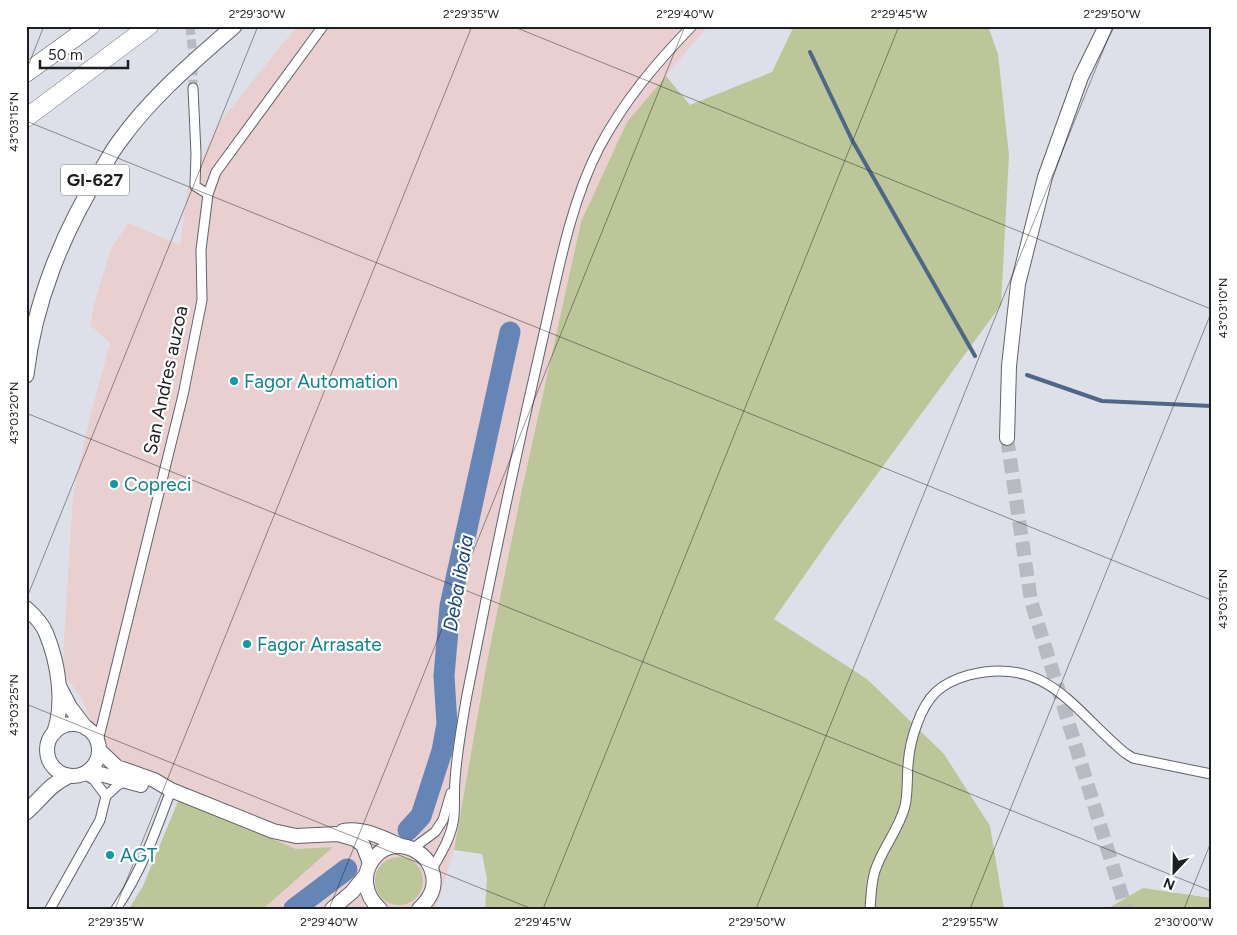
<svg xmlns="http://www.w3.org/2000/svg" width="1237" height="935" font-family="Figtree,sans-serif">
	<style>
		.commercial { fill: #eacfd0 }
		.green { fill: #bcc699 }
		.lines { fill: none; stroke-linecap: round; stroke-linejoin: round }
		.stream { stroke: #4f6689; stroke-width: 4 }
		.river { stroke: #6485b5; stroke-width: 21 }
		.street-tunnel { stroke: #b8b9c1; stroke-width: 9; stroke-dasharray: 9 4.5; stroke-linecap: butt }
		.secondary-tunnel { stroke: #b8b9c1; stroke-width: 14; stroke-dasharray: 14 7; stroke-linecap: butt }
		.street-casing { stroke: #61636b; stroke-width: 11 }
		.secondary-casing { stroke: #61636b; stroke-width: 16 }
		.primary-casing { stroke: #61636b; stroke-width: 17 }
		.highway-casing { stroke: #61636b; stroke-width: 19 }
		.street { stroke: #fff; stroke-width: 9 }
		.secondary { stroke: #fff; stroke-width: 14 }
		.primary { stroke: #fff; stroke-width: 15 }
		.highway { stroke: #fff; stroke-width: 18 }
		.ticks { fill: none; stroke: #1e1f22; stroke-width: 1; stroke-opacity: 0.45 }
		.culture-dot { fill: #0f9aa8; stroke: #fff; stroke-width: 2 }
		.labels { text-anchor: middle; stroke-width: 4.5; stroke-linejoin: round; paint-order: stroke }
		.shield { fill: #fff; stroke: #626264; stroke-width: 1 }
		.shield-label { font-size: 18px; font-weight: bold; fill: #1e1f22 }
		.street-label { font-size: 19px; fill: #1e1f22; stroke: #fff }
		.culture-label { font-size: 19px; fill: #0d838f; stroke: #fff; text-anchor: start }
		.water-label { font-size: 20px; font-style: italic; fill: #194480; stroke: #fff }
		.neatline { fill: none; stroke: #1e1f22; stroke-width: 2 }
		.ticks-label { font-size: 12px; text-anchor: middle; fill: #1e1f22 }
	</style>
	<rect width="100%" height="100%" fill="#dee0e9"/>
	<polygon class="commercial" points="297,26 708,26 627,122 582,222 521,494 487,662 454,850 436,909 263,909 332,847 296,849 112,772 81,697 62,672 73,495 90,416 110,343 90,325 94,304 111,249 128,223 180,245 188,187 220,122"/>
	<g class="green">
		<polygon points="794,26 988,26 998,54 1009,155 1001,305 837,529 774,619 867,679 944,754 990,826 1004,909 485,909 487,879 482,854 454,850 487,662 521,494 581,222 627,122 666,76 690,105 772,72"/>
		<polygon points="179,799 296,849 333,847 263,909 129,909 143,886"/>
		<circle cx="399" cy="881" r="24"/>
		<polygon points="1143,888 1211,898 1211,909 1107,909"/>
	</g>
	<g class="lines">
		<g class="stream">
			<polyline points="810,52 852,140 975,356"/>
			<polyline points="1027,375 1102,401 1211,406"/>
		</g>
		<g class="river">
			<polyline points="408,830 421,816 442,751 447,724 444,676 450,606 510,332"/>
			<polyline points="294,909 347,869"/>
		</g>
		<polyline class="street-tunnel" points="190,26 193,57 193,88"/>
		<polyline class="secondary-tunnel" points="1007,438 1031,601 1126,909"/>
		<g class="street-casing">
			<g id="street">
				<polyline points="193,88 196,154 195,186 208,194"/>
				<polyline points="99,748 99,737 183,395 202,300 201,250 208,194 216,172 323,26"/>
				<polyline points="84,774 94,780 106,796"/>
				<polyline points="106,796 118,785 125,781"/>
				<polyline points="412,849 435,832 443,820 451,793"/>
				<path d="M432 869C442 852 452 836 454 816 455 804 454 792 455 780 457 751 462 723 467 695 490 577 515 459 542 342 557 278 569 206 599 148 624 101 655 64 692 26"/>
				<polyline points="50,909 100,820 106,796"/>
				<path d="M116 909C141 872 156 831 171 790"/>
				<path d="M870 909C871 897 871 883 875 871 882 848 899 830 905 806 908 793 907 778 908 765 909 751 912 737 917 724 927 696 940 683 969 675 1047 655 1074 711 1125 753L1133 758 1211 774"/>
			</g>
		</g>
		<g class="secondary-casing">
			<g id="secondary">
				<polyline points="1007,438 1009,366 1018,284 1045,177 1081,77 1106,26"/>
				<path d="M26 608C34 615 42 623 46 633 58 662 65 703 54 733"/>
				<polyline points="60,688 70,707 86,728"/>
				<circle cx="73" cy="750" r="26"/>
				<polyline points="99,750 117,767 154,780 171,790 273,831 296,836 338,834 355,839 363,845 370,863"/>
				<polyline points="89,771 141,785"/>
				<path d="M343 831C362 827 384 838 401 846"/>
				<polyline points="332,909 352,892 365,876"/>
				<path d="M380 909C346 879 380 830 416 851 425 856 431 865 433 875 436 889 429 900 419 909"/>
			</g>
		</g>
		<g class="primary-casing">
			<g id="primary">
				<path d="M26 375C34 303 63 232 101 171 107 161 112 151 119 142 151 97 193 62 234 26"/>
				<path d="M26 812C41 799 49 785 68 776"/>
			</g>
		</g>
		<g class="highway-casing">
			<g id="highway">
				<polyline points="26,73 91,26"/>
				<polyline points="26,118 149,26"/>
			</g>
		</g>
		<use href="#street" class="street"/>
		<use href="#secondary" class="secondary"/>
		<use href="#primary" class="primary"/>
		<use href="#highway" class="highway"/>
	</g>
	<path class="ticks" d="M512 26 1211 309M26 71 44 26M26 121 1211 600M26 413 1211 891M26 600 258 26M26 704 532 909M115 909 472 26M329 909 685 26M543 909 899 26M756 909 1113 26M970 909 1211 313M1184 909 1211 842"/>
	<g class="culture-dot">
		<circle cx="234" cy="381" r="5"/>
		<circle cx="114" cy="484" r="5"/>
		<circle cx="247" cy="644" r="5"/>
		<circle cx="110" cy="855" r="5"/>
	</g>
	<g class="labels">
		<rect class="shield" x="61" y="164.5" width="68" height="31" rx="4"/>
		<g class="shield-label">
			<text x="95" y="186">GI-627</text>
		</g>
		<g class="street-label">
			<text transform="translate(165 380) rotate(-78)" y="7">San Andres auzoa</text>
		</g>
		<g class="culture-label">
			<text x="244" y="388">Fagor Automation</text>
			<text x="124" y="491">Copreci</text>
			<text x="257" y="651">Fagor Arrasate</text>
			<text x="120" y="862">AGT</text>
		</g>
		<g class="water-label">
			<text transform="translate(458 583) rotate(-80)" y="7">Deba ibaia</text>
		</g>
	</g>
	<rect width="1237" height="935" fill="none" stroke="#ffffff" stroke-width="55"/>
	<g transform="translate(1174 872) rotate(202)" stroke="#ffffff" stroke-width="4" paint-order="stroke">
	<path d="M0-4L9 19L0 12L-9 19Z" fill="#1e1f22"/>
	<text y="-8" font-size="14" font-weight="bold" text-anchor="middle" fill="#1e1f22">N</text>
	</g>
	<path d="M40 60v8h88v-8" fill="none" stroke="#1e1f22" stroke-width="2.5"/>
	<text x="48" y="60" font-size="15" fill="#1e1f22" stroke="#ffffff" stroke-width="4" paint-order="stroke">50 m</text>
	<rect x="28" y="28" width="1182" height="880" class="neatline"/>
	<g class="ticks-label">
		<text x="257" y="18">2°29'30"W</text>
		<text x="471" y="18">2°29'35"W</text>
		<text x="685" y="18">2°29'40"W</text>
		<text x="899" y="18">2°29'45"W</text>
		<text x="1112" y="18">2°29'50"W</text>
		<text transform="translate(14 122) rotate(-90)" y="4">43°03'15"N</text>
		<text transform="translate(1223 308) rotate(-90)" y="4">43°03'10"N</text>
		<text transform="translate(14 413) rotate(-90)" y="4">43°03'20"N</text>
		<text transform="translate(1223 599) rotate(-90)" y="4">43°03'15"N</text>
		<text transform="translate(14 705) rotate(-90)" y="4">43°03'25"N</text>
		<text x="116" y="926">2°29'35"W</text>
		<text x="329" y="926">2°29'40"W</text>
		<text x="543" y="926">2°29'45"W</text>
		<text x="757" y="926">2°29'50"W</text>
		<text x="970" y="926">2°29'55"W</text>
		<text x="1184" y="926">2°30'00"W</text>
	</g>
</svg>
